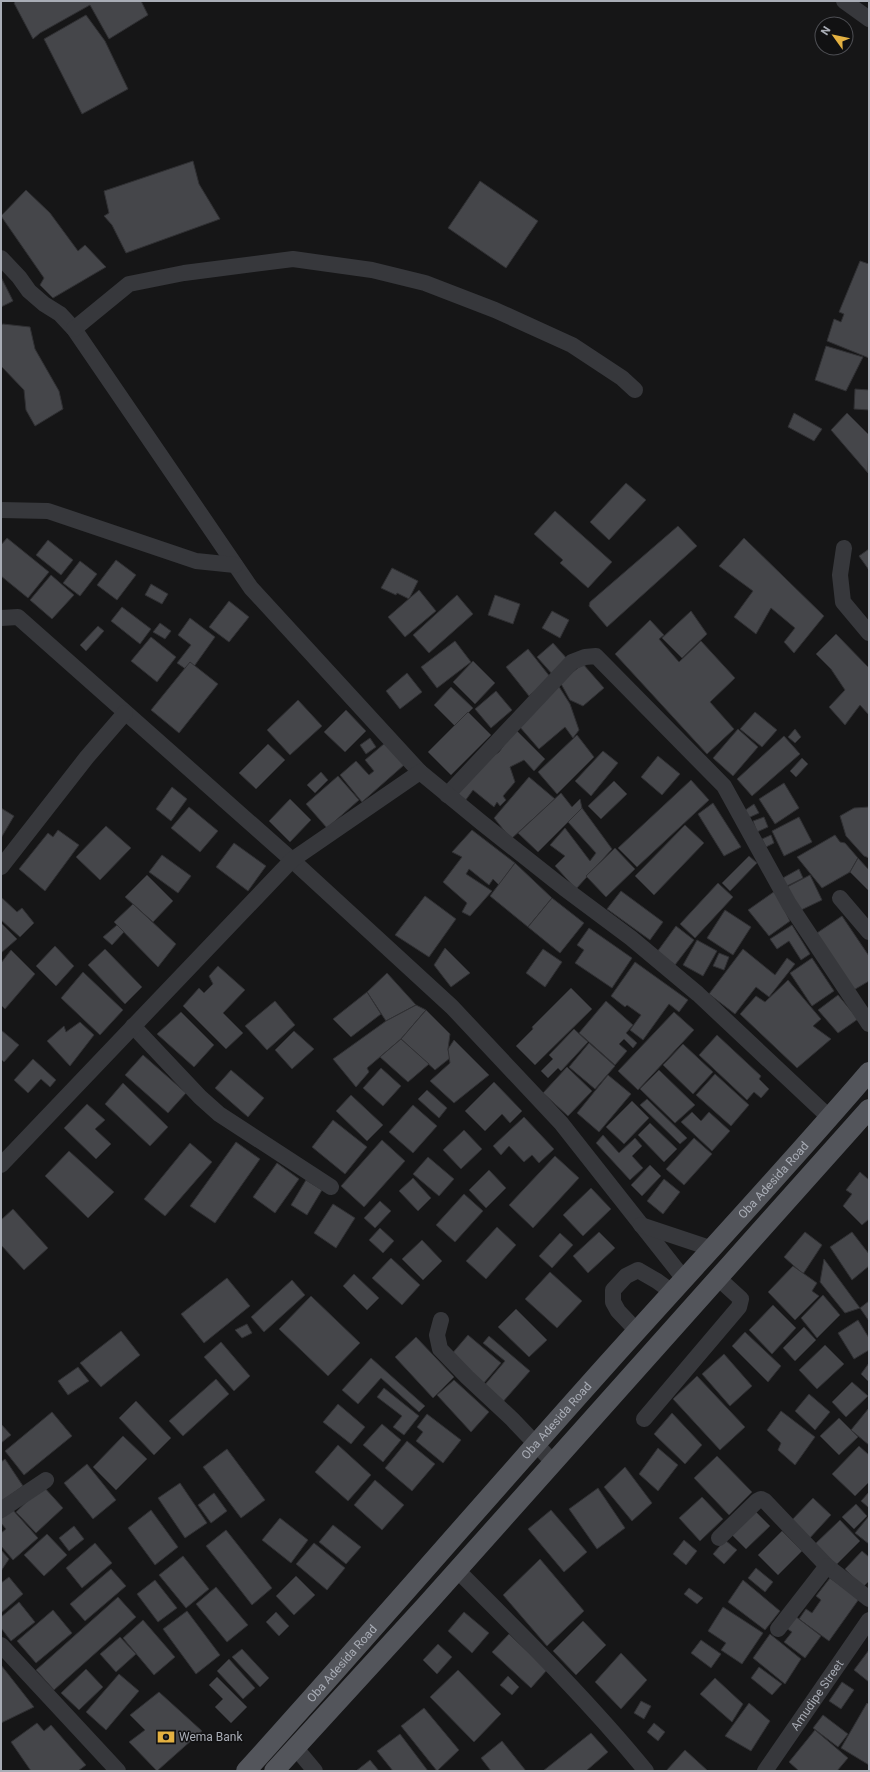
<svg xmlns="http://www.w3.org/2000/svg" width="870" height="1772" font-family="Roboto,sans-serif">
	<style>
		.building { fill: #45464a; stroke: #303033 }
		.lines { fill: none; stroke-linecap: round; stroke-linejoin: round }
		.minor { stroke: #37383c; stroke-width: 16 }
		.major { stroke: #53555b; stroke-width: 20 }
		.labels { text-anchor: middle; stroke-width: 3; stroke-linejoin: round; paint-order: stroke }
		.street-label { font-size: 12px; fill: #a9adb6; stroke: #111112 }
		.poi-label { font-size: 12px; fill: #a9adb6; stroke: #111112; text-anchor: start }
	</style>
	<rect width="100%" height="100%" fill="#161617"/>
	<g class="building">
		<polygon points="16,1 141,1 148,15 109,39 90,5 40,33 33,39 14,3"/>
		<polygon points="86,15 105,41 128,89 82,114 44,39"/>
		<polygon points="193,161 199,184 220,219 126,253 112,225 104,216 109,213 104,191"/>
		<polygon points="480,181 538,221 506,268 448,228"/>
		<polygon points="26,190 50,213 78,251 85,245 106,267 53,298 40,285 44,278 1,216"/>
		<polygon points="860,261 869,264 869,358 827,341 834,319 841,322 844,314 839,312"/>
		<polygon points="1,277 13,301 1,307"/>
		<polygon points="3,324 30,327 35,349 59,391 63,409 35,426 26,410 24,390 1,366 1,325"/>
		<polygon points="826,346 863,357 846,391 815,380"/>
		<polygon points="855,389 869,390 869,410 854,409"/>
		<polygon points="794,413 822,429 814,441 788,427"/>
		<polygon points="847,413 869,435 868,473 831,430"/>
		<polygon points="626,483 646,500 609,540 590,522"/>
		<polygon points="555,511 612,562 588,588 560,563 563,560 534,534"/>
		<polygon points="678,526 697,546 607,627 589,606 590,602"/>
		<polygon points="7,538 49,572 28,598 1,576 1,545"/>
		<polygon points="744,538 824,616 794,653 784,642 795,628 771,608 756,634 734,617 753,591 719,566"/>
		<polygon points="48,540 73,560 61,575 36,555"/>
		<polygon points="869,549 869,570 859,556"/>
		<polygon points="116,560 136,575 117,600 97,585"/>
		<polygon points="80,561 97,574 80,596 63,583"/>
		<polygon points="392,568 418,581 409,599 397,593 396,595 381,588"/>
		<polygon points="51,575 74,595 52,619 30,600"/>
		<polygon points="151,584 168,594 162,604 145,595"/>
		<polygon points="419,590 436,611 405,637 388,617"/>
		<polygon points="457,595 473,614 429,653 413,635"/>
		<polygon points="495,595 520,604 513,624 488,615"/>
		<polygon points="229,601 249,617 229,642 209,627"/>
		<polygon points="122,607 151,629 140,644 111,621"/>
		<polygon points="552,611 569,620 560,638 542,628"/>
		<polygon points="691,611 707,634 682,658 662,638"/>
		<polygon points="190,618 215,637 190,672 177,663 191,645 178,635"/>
		<polygon points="650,620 664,635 659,639 679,662 701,641 735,678 710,702 734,729 707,754 615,654"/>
		<polygon points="160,623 171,631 165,639 153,632"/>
		<polygon points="98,626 104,631 86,651 80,645"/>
		<polygon points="836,634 869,668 869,715 860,705 845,725 829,707 845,690 831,669 816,654"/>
		<polygon points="151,637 176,657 157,682 131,661"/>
		<polygon points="455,641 471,662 437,688 421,667"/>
		<polygon points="553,643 569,661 553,675 537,657"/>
		<polygon points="528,649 551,678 529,696 506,667"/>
		<polygon points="473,661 495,683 475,704 453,682"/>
		<polygon points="190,662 218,684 179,733 151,710"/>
		<polygon points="583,664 604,688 583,706 570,700 560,682"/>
		<polygon points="407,673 422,692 400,709 386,691"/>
		<polygon points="558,685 570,704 579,730 573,738 565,727 539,749 519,726"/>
		<polygon points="451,687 473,708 455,726 434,705"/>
		<polygon points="496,691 512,710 491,728 475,709"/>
		<polygon points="298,700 322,726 290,755 267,730"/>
		<polygon points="346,710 366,731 345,752 324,732"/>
		<polygon points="468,712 491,735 451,775 428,752"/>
		<polygon points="755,712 777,730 762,747 740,729"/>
		<polygon points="515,729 545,759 534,771 524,760 510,767 515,782 503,796 506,800 500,806 497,802 494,807 473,790 465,801 454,789 483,763 499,752"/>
		<polygon points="738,729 758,747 733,776 713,758"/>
		<polygon points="795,729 801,737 795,743 788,737"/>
		<polygon points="577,735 594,757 557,794 538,772"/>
		<polygon points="784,736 800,754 752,796 737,779"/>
		<polygon points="370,738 376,747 366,754 360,745"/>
		<polygon points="385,743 404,765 362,802 340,775 356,761 369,775 374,771 365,760"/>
		<polygon points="268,744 285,760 256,789 239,773"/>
		<polygon points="603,751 618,763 591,796 575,781"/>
		<polygon points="658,756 680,774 662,795 641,777"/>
		<polygon points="802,758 808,764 796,777 790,771"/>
		<polygon points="321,772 328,780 315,793 307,785"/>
		<polygon points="338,776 359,800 327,828 306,804"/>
		<polygon points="529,777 555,799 511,839 494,818"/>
		<polygon points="691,780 709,800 637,867 618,848"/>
		<polygon points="614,781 627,794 601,819 588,806"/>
		<polygon points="784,783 799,808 775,824 759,799"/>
		<polygon points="172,787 187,799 171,821 156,809"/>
		<polygon points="561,793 572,807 580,799 582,808 538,852 518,833"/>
		<polygon points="290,799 311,820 290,842 269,821"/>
		<polygon points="713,803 741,847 724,856 698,814"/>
		<polygon points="754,804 759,813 748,818 744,811"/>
		<polygon points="189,807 218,831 200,852 171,828"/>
		<polygon points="869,807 869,858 864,856 846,836 840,816 854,808"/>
		<polygon points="1,808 14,816 1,838"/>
		<polygon points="582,808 612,849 576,889 555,866 565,856 550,845 565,828 590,861 596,853 568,822"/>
		<polygon points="764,817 768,827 757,832 753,821"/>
		<polygon points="799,817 812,842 784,856 772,831"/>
		<polygon points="685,825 704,843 654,895 635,876"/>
		<polygon points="106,826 131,848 100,880 76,857"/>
		<polygon points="58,830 79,845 45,891 19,869 48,833 53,837"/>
		<polygon points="472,830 515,863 499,885 493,879 489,885 469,869 466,874 492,891 470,916 462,912 467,903 443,882 462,857 452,852"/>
		<polygon points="771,835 774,843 766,847 762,839"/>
		<polygon points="835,835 840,842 845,843 858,858 850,872 822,888 797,857"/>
		<polygon points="234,843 266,866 248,891 216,867"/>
		<polygon points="615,848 635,869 606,897 586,876"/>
		<polygon points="162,855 191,876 178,893 149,872"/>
		<polygon points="749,856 757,863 730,891 722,883"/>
		<polygon points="858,858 869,870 869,891 850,872"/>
		<polygon points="515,863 552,898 528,927 490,896"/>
		<polygon points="799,869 803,878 785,887 781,879"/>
		<polygon points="147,875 173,901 153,922 125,897"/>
		<polygon points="810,875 822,900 799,911 787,887"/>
		<polygon points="718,883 733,897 695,938 680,924"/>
		<polygon points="621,891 663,922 650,940 607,909"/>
		<polygon points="775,891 790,921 769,936 748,910"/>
		<polygon points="425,896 456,919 429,957 395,935"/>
		<polygon points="1,897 17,912 22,908 34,923 20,937 1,920"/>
		<polygon points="552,898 584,923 560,953 528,927"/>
		<polygon points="133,904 176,944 158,967 114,922"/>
		<polygon points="725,910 751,927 733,955 707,938"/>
		<polygon points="842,916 869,956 869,981 852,991 814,935"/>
		<polygon points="2,924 17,939 1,953 1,925"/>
		<polygon points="117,925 124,932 112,945 103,937"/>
		<polygon points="792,925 810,954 801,960 789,941 777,949 770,939"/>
		<polygon points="676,926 694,940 675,965 657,952"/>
		<polygon points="589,928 632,958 612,988 575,963 584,950 577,945"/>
		<polygon points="697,940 717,951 703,976 683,965"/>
		<polygon points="55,946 74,966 56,986 36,966"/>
		<polygon points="445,948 470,973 451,987 434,965"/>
		<polygon points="105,949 142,987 125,1004 88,965"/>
		<polygon points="543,949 562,962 545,987 526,973"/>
		<polygon points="743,949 775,975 787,958 795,964 769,997 756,987 735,1014 709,994"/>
		<polygon points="11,950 35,974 5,1009 1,1005 1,963"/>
		<polygon points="719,953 729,957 724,970 713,966"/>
		<polygon points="812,958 834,991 812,1006 790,973"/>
		<polygon points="635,962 688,1000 679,1012 669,1004 643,1040 630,1030 641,1015 627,1005 625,1007 611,996"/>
		<polygon points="218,966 245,990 223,1013 243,1033 226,1049 183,1006 199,988 204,993 213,984 209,976"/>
		<polygon points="83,972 123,1010 100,1035 61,998"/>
		<polygon points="387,973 416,1005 386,1021 367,992"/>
		<polygon points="788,980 821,1019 813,1026 831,1039 797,1068 740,1014 756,996 765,1002"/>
		<polygon points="571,988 592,1009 535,1065 516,1046 533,1029 532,1027"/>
		<polygon points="367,992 381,1014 351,1037 333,1019"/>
		<polygon points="838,995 858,1019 838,1033 818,1010"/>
		<polygon points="275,1001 295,1025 267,1050 245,1026"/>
		<polygon points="606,1001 633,1025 626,1033 637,1043 633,1048 624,1039 619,1044 627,1051 615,1065 579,1033"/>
		<polygon points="416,1005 426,1010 401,1039 367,1068 369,1072 356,1087 333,1059 386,1021"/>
		<polygon points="426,1010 450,1034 448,1049 450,1058 435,1070 401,1039"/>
		<polygon points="181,1012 214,1045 194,1067 157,1034"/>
		<polygon points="674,1012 694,1030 638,1090 618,1071"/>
		<polygon points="80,1022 94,1035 70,1066 47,1041 64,1026 66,1032"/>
		<polygon points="574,1029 588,1042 561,1071 558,1068 548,1078 541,1071 553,1059 549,1055"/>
		<polygon points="1,1030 19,1045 4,1062 1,1059"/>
		<polygon points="294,1031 314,1049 292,1069 275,1050"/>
		<polygon points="717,1035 761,1076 759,1079 769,1089 761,1098 754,1092 747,1100 699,1055"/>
		<polygon points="401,1039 429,1064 408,1082 380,1057"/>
		<polygon points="454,1040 489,1075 454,1103 430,1081 450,1063 448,1049"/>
		<polygon points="589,1043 615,1066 595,1089 569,1067"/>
		<polygon points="683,1044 713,1072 693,1094 663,1065"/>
		<polygon points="143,1055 186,1093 168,1113 125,1075"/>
		<polygon points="33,1059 56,1080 50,1087 41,1079 28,1093 14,1080"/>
		<polygon points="567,1067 592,1091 568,1116 543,1093"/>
		<polygon points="381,1068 401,1086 383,1106 363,1088"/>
		<polygon points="231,1070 264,1098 248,1117 215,1088"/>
		<polygon points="659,1070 695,1105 675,1123 640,1089"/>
		<polygon points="715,1074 749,1105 731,1126 696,1095"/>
		<polygon points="608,1075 631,1094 599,1132 577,1113"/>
		<polygon points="494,1082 522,1111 510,1123 502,1114 485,1131 465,1111"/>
		<polygon points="123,1083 168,1127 150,1146 105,1104"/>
		<polygon points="427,1090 447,1108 439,1118 418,1099"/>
		<polygon points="351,1095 383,1125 367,1141 336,1111"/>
		<polygon points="647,1099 687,1138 680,1144 640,1105"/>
		<polygon points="632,1101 649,1118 624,1144 606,1127"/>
		<polygon points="87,1104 105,1120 95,1129 111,1144 96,1159 64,1128"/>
		<polygon points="413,1105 437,1126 413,1153 389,1132"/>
		<polygon points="692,1112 701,1121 709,1112 730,1131 712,1151 681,1122"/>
		<polygon points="524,1117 554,1149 539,1163 532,1155 524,1162 509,1146 501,1155 493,1146"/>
		<polygon points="333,1120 367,1147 345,1174 312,1147"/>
		<polygon points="650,1123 677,1149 664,1162 638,1135"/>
		<polygon points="464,1130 482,1149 461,1169 443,1150"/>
		<polygon points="603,1135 619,1153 635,1138 642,1146 632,1156 643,1168 630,1180 596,1143"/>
		<polygon points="694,1138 712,1154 684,1185 666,1169"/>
		<polygon points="382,1140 405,1161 364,1207 341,1186"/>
		<polygon points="236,1142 260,1159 215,1223 190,1206"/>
		<polygon points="190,1143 212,1162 165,1216 144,1199"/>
		<polygon points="69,1151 114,1192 88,1218 45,1176"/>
		<polygon points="555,1156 579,1178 533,1228 509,1205"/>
		<polygon points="428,1157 454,1179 439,1196 413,1174"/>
		<polygon points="277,1163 299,1179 275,1213 253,1197"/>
		<polygon points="650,1165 661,1176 642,1196 631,1185"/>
		<polygon points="489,1170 506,1188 486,1208 469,1190"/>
		<polygon points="860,1172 869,1180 869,1219 862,1225 843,1206 852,1194 846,1190"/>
		<polygon points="413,1178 431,1198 418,1211 399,1191"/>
		<polygon points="664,1179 680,1192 663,1214 647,1201"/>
		<polygon points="306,1180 322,1190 307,1215 291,1205"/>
		<polygon points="591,1188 611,1209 583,1236 563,1215"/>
		<polygon points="464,1194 483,1211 455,1242 436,1225"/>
		<polygon points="380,1201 391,1211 375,1228 364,1218"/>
		<polygon points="333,1204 355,1218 336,1248 314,1233"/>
		<polygon points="13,1209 48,1248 24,1270 1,1245 1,1220"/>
		<polygon points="497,1227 516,1245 486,1279 466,1261"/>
		<polygon points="380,1228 394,1241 383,1253 369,1240"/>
		<polygon points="599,1232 615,1248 588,1273 573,1256"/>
		<polygon points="805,1232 822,1245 803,1274 784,1257"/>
		<polygon points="852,1232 869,1254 869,1266 852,1280 830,1247"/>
		<polygon points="560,1233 573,1245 552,1268 539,1256"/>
		<polygon points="422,1240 442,1261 423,1280 402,1259"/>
		<polygon points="391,1258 420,1285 402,1305 372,1278"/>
		<polygon points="824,1259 860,1308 845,1313 820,1282"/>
		<polygon points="793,1266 817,1283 812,1291 819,1296 795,1320 768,1292"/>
		<polygon points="550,1272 582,1301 557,1328 525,1299"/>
		<polygon points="354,1274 379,1298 367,1310 343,1286"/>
		<polygon points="227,1278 250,1306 204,1343 181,1314"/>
		<polygon points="292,1280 305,1295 264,1332 251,1317"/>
		<polygon points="823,1295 840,1315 817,1338 801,1318"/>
		<polygon points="311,1296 360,1343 328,1376 279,1329"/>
		<polygon points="869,1301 869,1321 860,1308"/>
		<polygon points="773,1305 796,1328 772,1354 749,1330"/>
		<polygon points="516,1309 547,1340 529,1357 498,1327"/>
		<polygon points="858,1320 869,1338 869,1350 854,1359 838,1333"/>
		<polygon points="247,1324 252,1333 242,1338 235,1330"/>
		<polygon points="804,1327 816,1340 795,1361 783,1348"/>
		<polygon points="121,1331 140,1355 101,1387 80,1363"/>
		<polygon points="745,1332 781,1366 768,1382 732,1346"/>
		<polygon points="468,1335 501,1363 483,1384 450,1356"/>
		<polygon points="489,1336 530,1371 501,1404 482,1388 505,1361 483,1343"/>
		<polygon points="416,1337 454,1377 433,1398 395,1357"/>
		<polygon points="221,1342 250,1376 234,1391 204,1357"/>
		<polygon points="825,1345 844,1364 817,1389 799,1370"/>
		<polygon points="724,1354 752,1386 730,1406 702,1374"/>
		<polygon points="371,1358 425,1406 419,1412 381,1378 358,1404 342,1390"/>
		<polygon points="869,1363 869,1382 861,1374"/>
		<polygon points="78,1367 89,1381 68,1395 58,1381"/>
		<polygon points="697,1376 745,1427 720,1450 673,1399"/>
		<polygon points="216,1379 229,1394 183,1436 169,1421"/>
		<polygon points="454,1380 489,1412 471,1432 437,1395"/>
		<polygon points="852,1382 868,1396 846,1417 832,1402"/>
		<polygon points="384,1388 419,1416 404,1435 393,1427 402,1416 377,1397"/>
		<polygon points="809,1394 830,1412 815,1430 795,1411"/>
		<polygon points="136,1401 171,1438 154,1455 119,1418"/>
		<polygon points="338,1404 365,1427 351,1444 323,1422"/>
		<polygon points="869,1408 869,1445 851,1430"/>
		<polygon points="781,1411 815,1437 795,1465 778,1450 781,1443 767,1430"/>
		<polygon points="52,1412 72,1436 24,1475 5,1451"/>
		<polygon points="672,1413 702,1445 685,1464 654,1434"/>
		<polygon points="427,1414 461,1440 443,1463 416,1441 423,1432 417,1427"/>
		<polygon points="839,1418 858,1437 839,1455 820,1436"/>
		<polygon points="1,1424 11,1435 1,1443"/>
		<polygon points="382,1424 401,1440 383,1462 363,1445"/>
		<polygon points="123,1436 147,1459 116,1490 93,1467"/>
		<polygon points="407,1441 435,1464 412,1491 385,1468"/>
		<polygon points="338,1445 371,1475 348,1501 315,1472"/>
		<polygon points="859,1446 869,1455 869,1482 855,1496 832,1474"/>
		<polygon points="658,1448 678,1465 658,1491 639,1474"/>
		<polygon points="227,1449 265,1500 241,1518 203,1467"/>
		<polygon points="717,1456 752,1492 729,1515 694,1478"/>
		<polygon points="5,1459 23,1486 1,1502 1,1462"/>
		<polygon points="87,1464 116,1500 93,1519 64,1483"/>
		<polygon points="625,1467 652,1503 632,1521 604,1487"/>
		<polygon points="375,1480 404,1505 382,1530 354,1505"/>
		<polygon points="180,1483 207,1523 185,1538 158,1498"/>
		<polygon points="43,1486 63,1508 36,1533 16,1512"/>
		<polygon points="598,1488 625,1528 597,1549 569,1509"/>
		<polygon points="869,1492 869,1506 868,1507 861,1501"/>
		<polygon points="214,1493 227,1511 211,1523 198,1505"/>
		<polygon points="702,1497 723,1519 700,1541 679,1518"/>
		<polygon points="813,1498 831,1515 808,1540 790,1522"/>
		<polygon points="856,1504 867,1516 854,1529 842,1517"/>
		<polygon points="12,1509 38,1538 13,1560 1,1546 1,1533 6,1529 1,1523 1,1519"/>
		<polygon points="753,1509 770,1526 746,1549 730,1533"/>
		<polygon points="151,1510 178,1547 155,1565 128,1528"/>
		<polygon points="551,1510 587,1552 564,1572 528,1529"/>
		<polygon points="869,1516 869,1544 855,1533"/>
		<polygon points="280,1518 308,1540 291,1563 262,1540"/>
		<polygon points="840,1520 860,1541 836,1565 815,1544"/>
		<polygon points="333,1525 361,1547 346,1564 319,1542"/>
		<polygon points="74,1526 84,1539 69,1551 59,1538"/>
		<polygon points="226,1530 272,1588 252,1605 206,1546"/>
		<polygon points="782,1531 802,1551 778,1575 758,1555"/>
		<polygon points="47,1534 67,1555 44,1576 24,1555"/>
		<polygon points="684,1540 697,1551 686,1565 673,1554"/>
		<polygon points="725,1540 737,1550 724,1564 713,1554"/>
		<polygon points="95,1543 112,1563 82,1588 66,1568"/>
		<polygon points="314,1543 345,1568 327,1590 296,1564"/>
		<polygon points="1,1550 9,1559 1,1571"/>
		<polygon points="862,1551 869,1557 869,1581 863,1587 845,1569"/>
		<polygon points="183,1556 209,1589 186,1608 159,1575"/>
		<polygon points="540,1559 584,1611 547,1646 503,1595"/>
		<polygon points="756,1568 773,1582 765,1592 748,1578"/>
		<polygon points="111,1569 126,1586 85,1621 70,1604"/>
		<polygon points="296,1576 315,1595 294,1615 276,1596"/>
		<polygon points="9,1577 23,1594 1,1613 1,1583"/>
		<polygon points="830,1578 859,1599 829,1641 799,1619 806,1609 812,1613 821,1600 816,1596"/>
		<polygon points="155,1580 177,1608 158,1622 137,1594"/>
		<polygon points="743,1580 780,1611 765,1630 728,1602"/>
		<polygon points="216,1587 248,1625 227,1642 196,1604"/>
		<polygon points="689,1588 703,1598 697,1604 684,1594"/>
		<polygon points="118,1597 136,1617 54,1690 36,1670"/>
		<polygon points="19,1602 35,1622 11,1641 1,1628 1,1617"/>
		<polygon points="723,1607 763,1633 742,1664 721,1650 726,1643 708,1631"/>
		<polygon points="53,1610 72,1633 36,1663 17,1641"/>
		<polygon points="187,1611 220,1655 196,1674 163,1629"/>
		<polygon points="276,1612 289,1626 279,1636 266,1622"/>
		<polygon points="464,1612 489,1633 472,1653 448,1631"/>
		<polygon points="795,1616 821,1636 805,1658 784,1642 792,1632 786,1628"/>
		<polygon points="143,1620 175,1657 154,1675 123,1638"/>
		<polygon points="583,1621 606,1645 576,1675 553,1651"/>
		<polygon points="509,1634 547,1670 531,1688 492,1652"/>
		<polygon points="770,1634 801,1659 785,1684 753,1658"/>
		<polygon points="120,1637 136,1654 116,1672 100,1654"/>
		<polygon points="701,1640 721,1654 711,1668 691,1653"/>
		<polygon points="438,1644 452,1657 437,1674 423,1660"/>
		<polygon points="242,1649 269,1678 260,1687 232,1657"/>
		<polygon points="869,1650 869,1682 854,1670"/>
		<polygon points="621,1653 647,1680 621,1709 595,1682"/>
		<polygon points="229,1659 255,1688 243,1699 217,1671"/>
		<polygon points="1,1665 34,1707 1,1723"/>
		<polygon points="759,1667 782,1684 772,1695 751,1678"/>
		<polygon points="86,1669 103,1687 79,1710 61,1693"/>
		<polygon points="458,1670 501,1714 474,1742 430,1697"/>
		<polygon points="119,1674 139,1691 106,1730 86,1712"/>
		<polygon points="508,1676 519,1687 512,1695 500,1685"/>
		<polygon points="217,1677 247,1707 231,1723 215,1707 223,1699 209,1685"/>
		<polygon points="715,1678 743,1704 732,1722 700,1694"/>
		<polygon points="842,1682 854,1690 841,1709 829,1701"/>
		<polygon points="159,1692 202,1731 157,1771 129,1742 145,1730 130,1715"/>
		<polygon points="641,1701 651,1706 644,1719 634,1713"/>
		<polygon points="749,1703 770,1721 751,1751 725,1736"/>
		<polygon points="867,1703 869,1705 869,1765 841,1748"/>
		<polygon points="424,1708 459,1750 437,1771 401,1726"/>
		<polygon points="823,1715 848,1734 838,1747 813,1728"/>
		<polygon points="37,1723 44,1731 51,1725 86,1765 78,1771 31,1771 11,1742"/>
		<polygon points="654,1723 665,1732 658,1741 647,1732"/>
		<polygon points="815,1730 848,1758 837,1771 799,1771 789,1762"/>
		<polygon points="591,1733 608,1752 586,1771 543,1771"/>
		<polygon points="400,1734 428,1771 393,1771 377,1751"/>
		<polygon points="502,1741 526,1771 491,1771 481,1758"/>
		<polygon points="685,1750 708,1771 666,1771"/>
		<polygon points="370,1760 379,1771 356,1771"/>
	</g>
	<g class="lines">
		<g class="minor">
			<polyline points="844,1 869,19"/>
			<polyline points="1,258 19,277 29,291 44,304 60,314 74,329 251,588 420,772"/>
			<polyline points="74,329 129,284 184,273 293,259 372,270 425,283 495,310 572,345 622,378 635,390"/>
			<polyline points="1,510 48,511 196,561 235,565"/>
			<polyline points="844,548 840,575 843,602 869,633"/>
			<polyline points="1,618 18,617 292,860 452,1007 561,1123 684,1279"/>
			<polyline points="447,795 572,662 585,657 596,656 724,786 789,904 869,1024"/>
			<polyline points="1,867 87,757 125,713"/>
			<polyline points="840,898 869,932"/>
			<polyline points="133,1026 200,1097 219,1114 331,1187"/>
			<polyline points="1,1165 292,860 420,772 482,823 564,888 631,938 698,994 830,1118"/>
			<polyline points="641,1225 713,1249"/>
			<polyline points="441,1320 437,1335 440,1349 467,1377 512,1419 553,1462"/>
			<polyline points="637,1331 618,1311 613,1302 613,1290 626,1276 638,1270 657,1281 672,1292"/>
			<polyline points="644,1419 739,1307 741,1299 718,1278"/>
			<polyline points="1,1510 46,1480"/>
			<polyline points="719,1538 757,1501 761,1499 765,1501 827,1566 869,1599"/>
			<path d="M457 1570C522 1635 588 1700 646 1771"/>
			<polyline points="778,1629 827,1566"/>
			<polyline points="1,1645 118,1771"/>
			<polyline points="295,1747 315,1771"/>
			<path id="s1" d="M765 1771 869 1620"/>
		</g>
		<g class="major">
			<path id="s2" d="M246 1771C368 1636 487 1498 608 1363 695 1266 784 1171 869 1072"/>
			<polyline points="274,1771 426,1605 869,1109"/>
		</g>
	</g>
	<defs>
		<g id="bank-bare" transform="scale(1.38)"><path d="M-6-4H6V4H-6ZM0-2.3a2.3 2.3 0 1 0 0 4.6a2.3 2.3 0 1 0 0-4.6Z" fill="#e4b141" stroke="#111112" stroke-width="2.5" paint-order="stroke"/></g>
	</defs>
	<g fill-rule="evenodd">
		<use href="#bank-bare" x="166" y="1737"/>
	</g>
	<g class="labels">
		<g class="street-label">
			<text dy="4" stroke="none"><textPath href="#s2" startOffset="792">Oba Adesida Road</textPath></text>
			<text dy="4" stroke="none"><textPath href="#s2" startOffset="468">Oba Adesida Road</textPath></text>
			<text dy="4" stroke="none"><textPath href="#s2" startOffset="144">Oba Adesida Road</textPath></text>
			<text dy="4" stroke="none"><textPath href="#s1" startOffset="92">Amudipe Street</textPath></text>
		</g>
		<g class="poi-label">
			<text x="179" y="1741">Wema Bank</text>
		</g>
	</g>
	<rect width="870" height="1772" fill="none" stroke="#a9adb6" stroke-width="4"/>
	<g transform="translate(834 36) rotate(303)"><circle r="19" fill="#111112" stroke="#4e4f54"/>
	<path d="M0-3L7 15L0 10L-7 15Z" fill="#e4b141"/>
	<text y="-6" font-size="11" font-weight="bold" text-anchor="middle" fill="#a9adb6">N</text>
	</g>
</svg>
